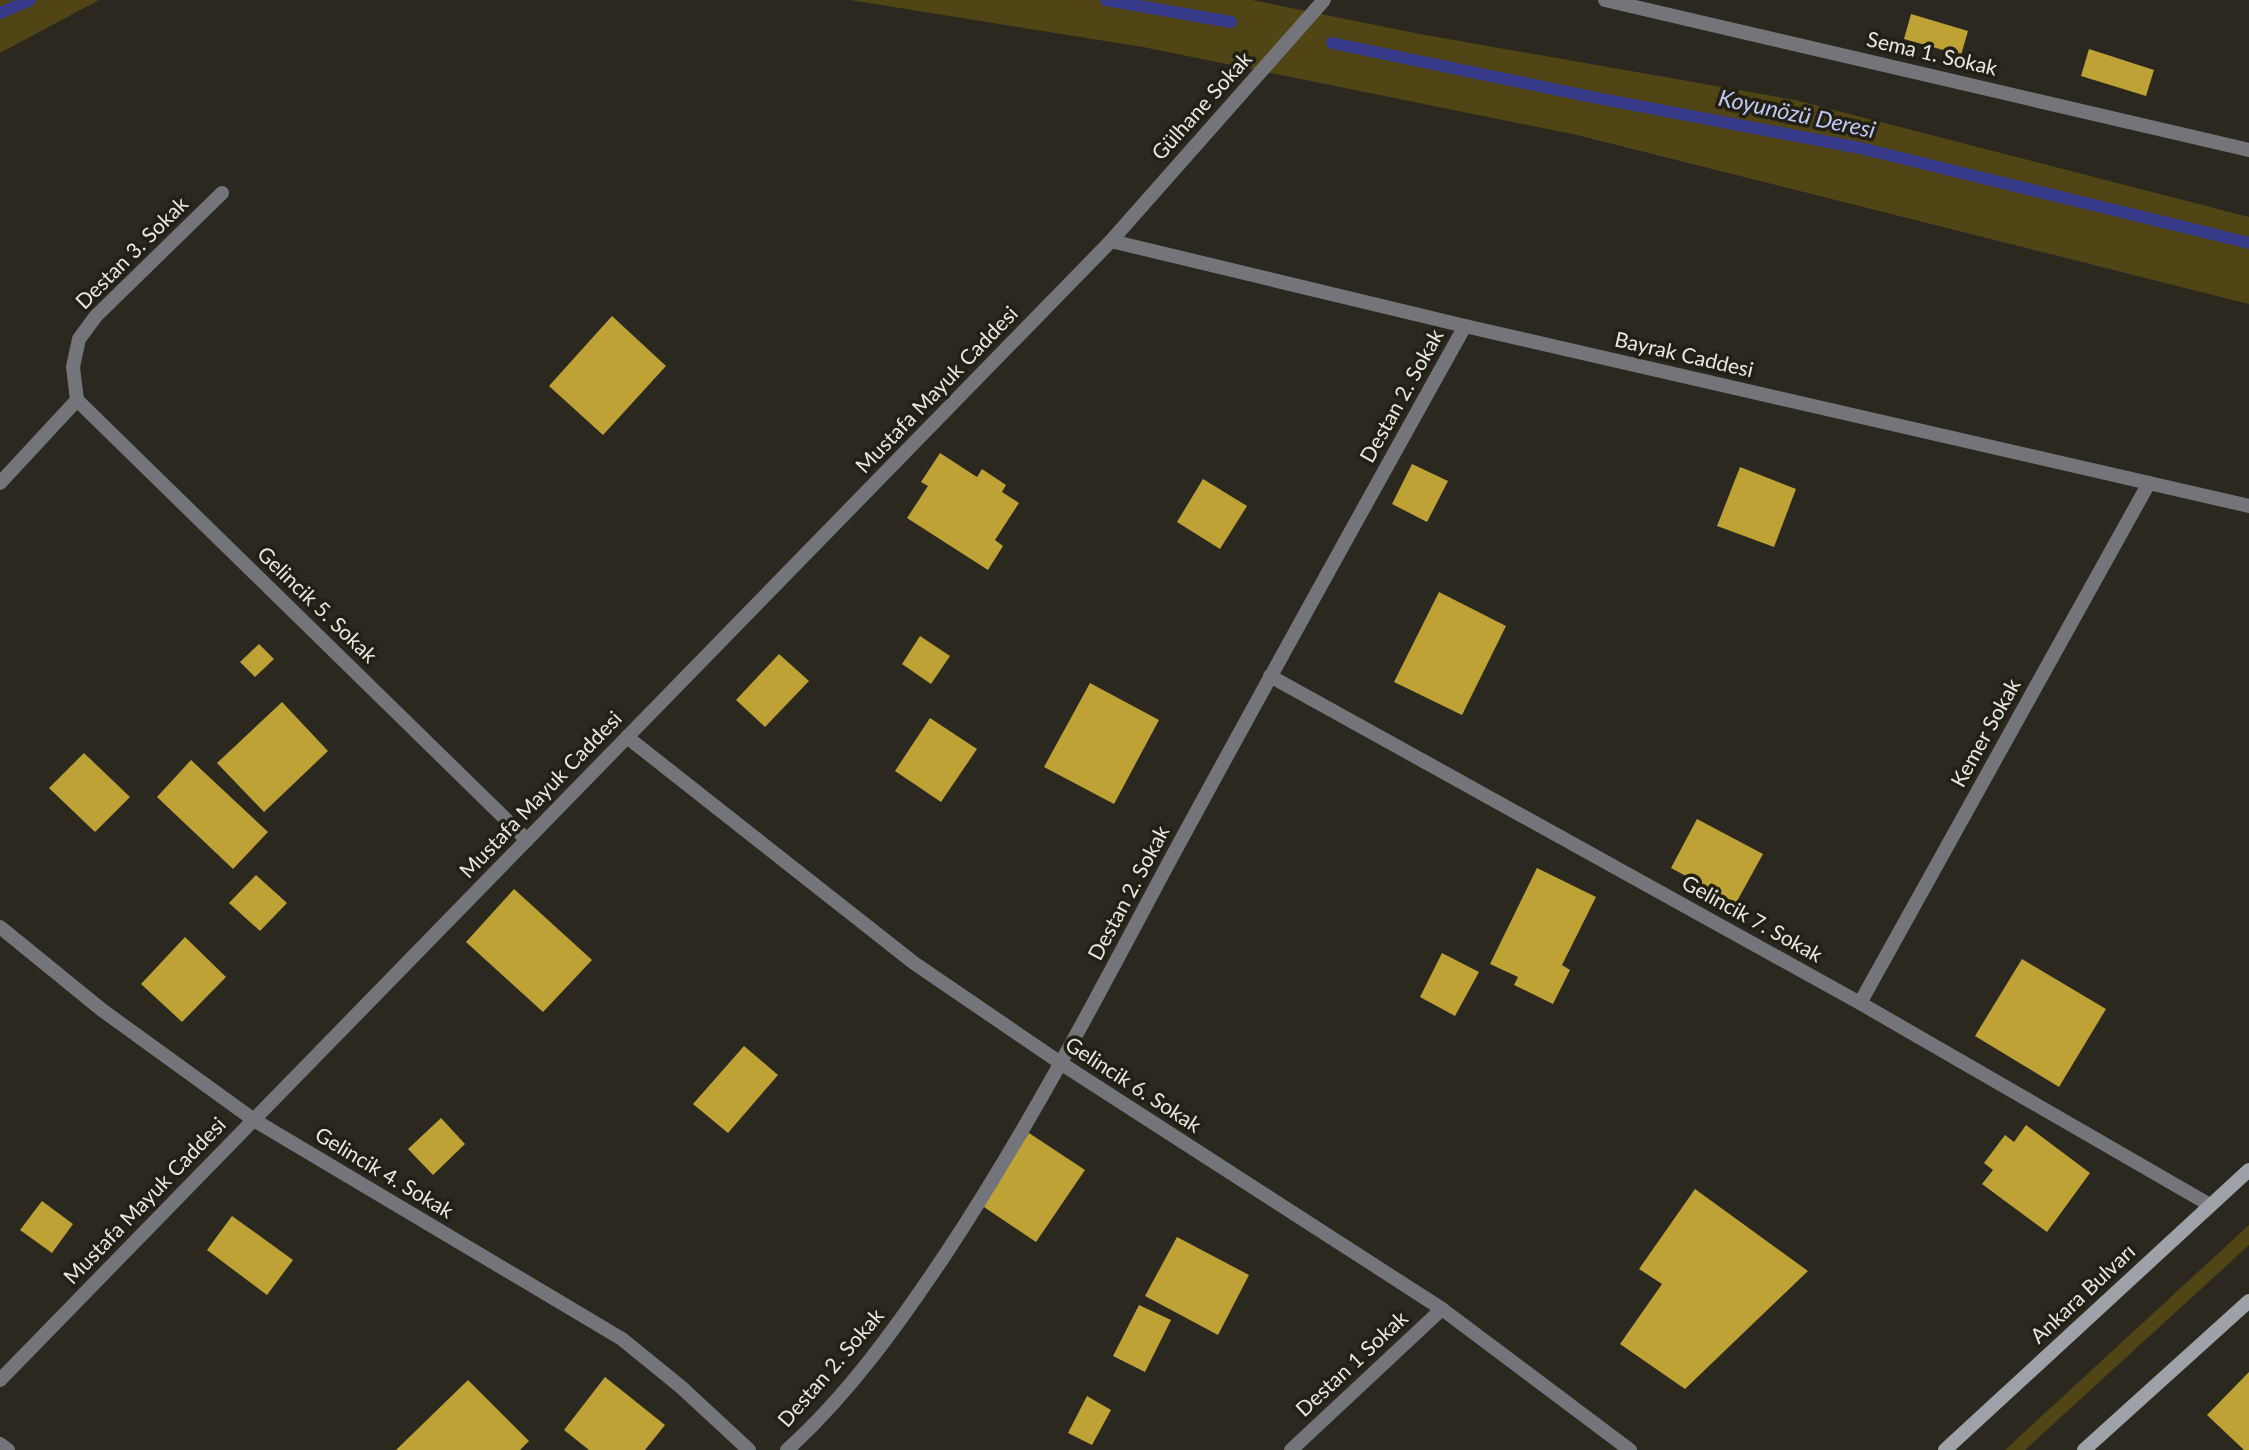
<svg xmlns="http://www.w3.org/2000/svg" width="2249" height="1450" font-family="Lato,sans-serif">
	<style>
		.green { fill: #514515 }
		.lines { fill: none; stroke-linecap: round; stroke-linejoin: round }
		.stream { stroke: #373b89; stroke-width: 12 }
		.building { fill: #bea235 }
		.minor { stroke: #74757b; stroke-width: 14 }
		.tertiary { stroke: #74757b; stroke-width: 14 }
		.secondary { stroke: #9fa1a9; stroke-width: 14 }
		.labels { text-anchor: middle; stroke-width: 7; stroke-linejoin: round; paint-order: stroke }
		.street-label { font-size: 21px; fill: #e9e7e1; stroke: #221f15 }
		.water-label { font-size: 23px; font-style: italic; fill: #bec7f3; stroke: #221f15 }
	</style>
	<rect width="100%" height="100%" fill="#2b281f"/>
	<g class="green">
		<polygon points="0,0 99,0 0,53"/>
		<polygon points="850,0 1252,0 1420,34 1795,100 2249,217 2249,304 1577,135 1143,47"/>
		<polygon points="2249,1225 2249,1245 2025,1450 2005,1450"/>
	</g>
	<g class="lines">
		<g class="stream">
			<polyline points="1106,0 1231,22"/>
			<polyline points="0,13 30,0"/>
			<polyline points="1332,43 1597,98 1860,148 2249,243"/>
		</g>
	</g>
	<g class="building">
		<polygon points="1911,14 1968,31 1961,55 1904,39"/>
		<polygon points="2089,49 2154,70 2146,96 2081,76"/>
		<polygon points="612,316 666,366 603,435 549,386"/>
		<polygon points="940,453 977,477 982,469 1006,485 1002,492 1019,503 995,540 1003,546 988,570 907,518 928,486 921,482"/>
		<polygon points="1412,464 1448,481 1427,522 1392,504"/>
		<polygon points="1740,467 1796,489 1774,547 1717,526"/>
		<polygon points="1203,479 1247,506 1220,549 1177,522"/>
		<polygon points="1439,592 1506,626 1462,715 1394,682"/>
		<polygon points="920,636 950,656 931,684 902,664"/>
		<polygon points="259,644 274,659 255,677 240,662"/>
		<polygon points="779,654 809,681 765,727 736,700"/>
		<polygon points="1090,683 1159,720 1114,804 1044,767"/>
		<polygon points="282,702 328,751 264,812 217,763"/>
		<polygon points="930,718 977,749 941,802 895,771"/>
		<polygon points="84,753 130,797 95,832 49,788"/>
		<polygon points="191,760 268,832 233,869 157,797"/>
		<polygon points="1697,819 1763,854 1736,903 1671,868"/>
		<polygon points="1537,868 1596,897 1562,965 1570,970 1553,1004 1514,985 1518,977 1490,964"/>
		<polygon points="256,875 287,903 260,931 229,903"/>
		<polygon points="514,889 592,960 543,1012 466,942"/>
		<polygon points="185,937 226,977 182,1022 141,984"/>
		<polygon points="1442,953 1479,972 1455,1016 1420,997"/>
		<polygon points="2022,959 2106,1009 2059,1087 1975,1036"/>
		<polygon points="744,1046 778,1075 728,1133 693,1104"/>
		<polygon points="441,1118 465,1144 433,1175 408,1149"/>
		<polygon points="2026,1125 2090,1173 2047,1232 1982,1184 1993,1170 1984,1163 2005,1135 2014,1142"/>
		<polygon points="1029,1133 1085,1170 1036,1242 981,1205"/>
		<polygon points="1695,1189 1808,1271 1685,1389 1620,1344 1662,1284 1639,1269"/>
		<polygon points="42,1201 73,1224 52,1253 20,1230"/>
		<polygon points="232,1216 293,1260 267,1295 207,1250"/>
		<polygon points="1177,1237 1249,1275 1218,1335 1145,1296"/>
		<polygon points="1139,1305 1171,1320 1145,1372 1113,1356"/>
		<polygon points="2249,1372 2249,1450 2244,1450 2207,1415"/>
		<polygon points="605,1377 665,1425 645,1450 589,1450 564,1430"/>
		<polygon points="468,1380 529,1441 520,1450 396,1450"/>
		<polygon points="1087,1396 1111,1410 1092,1445 1068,1433"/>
	</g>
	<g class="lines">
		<g class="minor">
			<polyline points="1605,0 2249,150"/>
			<polyline points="1111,241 1324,0"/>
			<polyline points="77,400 527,840"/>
			<polyline points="0,483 77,400 73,367 79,339 96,316 222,193"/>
			<polyline points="1270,676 1860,1003 2210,1205"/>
			<polyline points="627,737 914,963 1062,1064 1442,1309 1630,1450"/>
			<polyline points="0,927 102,1010 254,1120 622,1339 681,1387 749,1450"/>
			<polyline points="1860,1003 2149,483"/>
			<polyline points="0,1444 8,1450"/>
			<path d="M787 1450C849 1394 898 1325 945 1255 1025 1134 1093 1005 1161 877 1261 692 1363 509 1465 326"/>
			<polyline points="1291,1450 1442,1309"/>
		</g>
		<polyline class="tertiary" points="0,1380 1111,241 1465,326 2249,506"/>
		<g class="secondary">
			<polyline points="1945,1450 2249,1170"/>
			<polyline points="2084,1450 2249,1301"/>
		</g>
	</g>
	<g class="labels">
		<g class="street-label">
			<text transform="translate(1932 54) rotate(13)" y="7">Sema 1. Sokak</text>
			<text transform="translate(1202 106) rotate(-48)" y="7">Gülhane Sokak</text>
			<text transform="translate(132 253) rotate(-45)" y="7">Destan 3. Sokak</text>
			<text transform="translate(1684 355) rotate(13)" y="7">Bayrak Caddesi</text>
			<text transform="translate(937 390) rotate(-46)" y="7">Mustafa Mayuk Caddesi</text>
			<text transform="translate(1402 396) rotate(-61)" y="7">Destan 2. Sokak</text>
			<text transform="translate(317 605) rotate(44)" y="7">Gelincik 5. Sokak</text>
			<text transform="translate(1986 733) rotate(-61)" y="7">Kemer Sokak</text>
			<text transform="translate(541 795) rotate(-46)" y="7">Mustafa Mayuk Caddesi</text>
			<text transform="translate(1129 893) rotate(-62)" y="7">Destan 2. Sokak</text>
			<text transform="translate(1752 919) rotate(29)" y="7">Gelincik 7. Sokak</text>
			<text transform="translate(1133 1085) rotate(33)" y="7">Gelincik 6. Sokak</text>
			<text transform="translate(384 1173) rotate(31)" y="7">Gelincik 4. Sokak</text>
			<text transform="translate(145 1201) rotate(-46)" y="7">Mustafa Mayuk Caddesi</text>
			<text transform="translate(2083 1294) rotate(-43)" y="7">Ankara Bulvarı</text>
			<text transform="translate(1352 1364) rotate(-43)" y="7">Destan 1 Sokak</text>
			<text transform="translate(831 1368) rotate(-49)" y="7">Destan 2. Sokak</text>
		</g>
		<g class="water-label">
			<text transform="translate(1797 114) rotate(12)" y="8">Koyunözü Deresi</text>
		</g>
	</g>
</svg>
